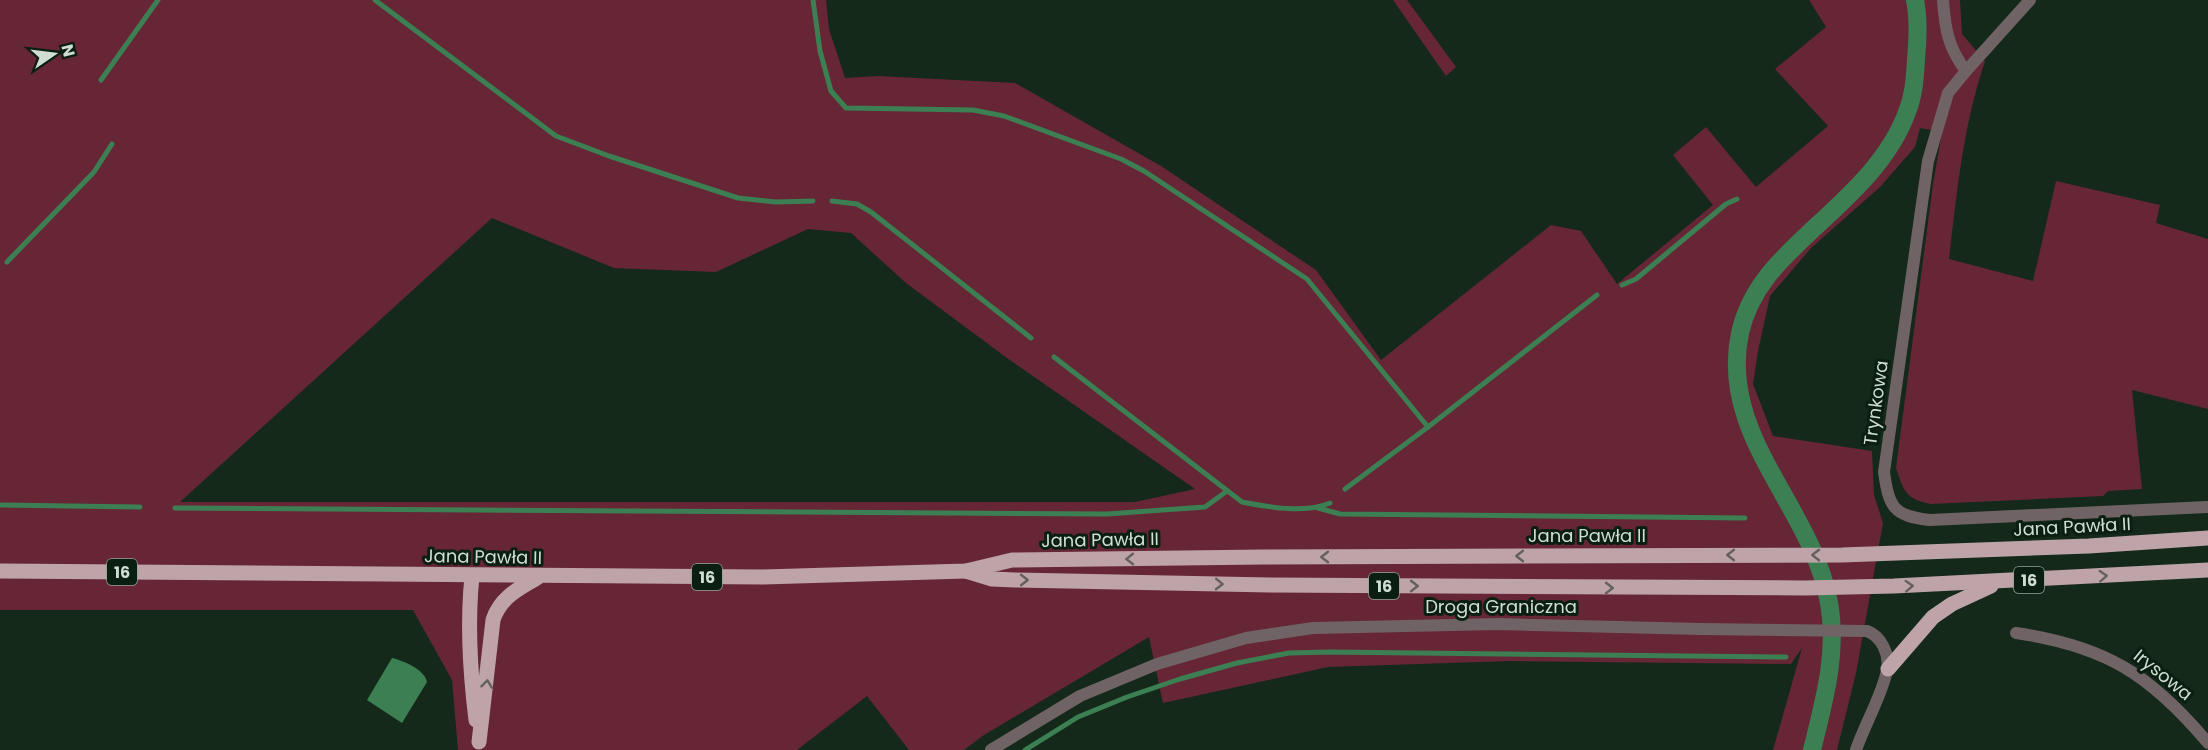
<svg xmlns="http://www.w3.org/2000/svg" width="2208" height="750" font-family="Poppins,sans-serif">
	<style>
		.green { fill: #662636; fill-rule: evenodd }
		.water { fill: #3c7f53 }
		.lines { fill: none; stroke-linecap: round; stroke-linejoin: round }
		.stream { stroke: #3c7f53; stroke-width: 5 }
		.canal { stroke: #3c7f53; stroke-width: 18 }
		.minor { stroke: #706365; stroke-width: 12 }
		.primary { stroke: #bea3a8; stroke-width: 15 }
		.oneway { stroke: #64615c }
		.labels { text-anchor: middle; stroke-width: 6; stroke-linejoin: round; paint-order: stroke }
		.shield { fill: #0b1f11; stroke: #95a499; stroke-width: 1.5 }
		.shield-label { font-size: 16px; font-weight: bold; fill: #d0ddd3 }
		.street-label { font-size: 18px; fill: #d0ddd3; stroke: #0b1f11 }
	</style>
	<rect width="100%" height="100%" fill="#14291a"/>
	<g class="green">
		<path d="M0 0H826L829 29 845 78 878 76 1015 83 1161 166 1316 270 1381 360 1551 225 1581 231 1617 284 1713 205 1673 155 1706 127 1756 187 1828 126 1775 69 1826 27 1809 0H1960L1962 34 1985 61C1963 127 1957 191 1949 259L2033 281 2056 181 2160 205 2156 223 2208 239V409L2132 390 2142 489 2108 491 2103 496 1931 504C1905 499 1904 491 1896 468L1933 184 1942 132 1920 128 1915 147 1880 187 1811 248 1770 296 1758 351 1753 384 1773 436 1872 451 1874 495 1883 523 1856 673 1837 750H1773L1802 648 1791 664 1510 661 1328 667 1163 703 1149 637 984 735 964 750H909L867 696 797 750H458L452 680 413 610H0ZM492 218 614 268 716 272 808 229 851 233 906 283 1007 358 1195 489 1135 502H180Z"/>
		<polygon points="1393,0 1407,0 1456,67 1446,76"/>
	</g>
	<path class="water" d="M392 658C404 661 424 669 427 682L402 723 367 700Z"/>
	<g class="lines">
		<g class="stream">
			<polyline points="375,0 556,136 609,156 738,198 775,202 813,201"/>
			<polyline points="813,0 820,51 831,91 846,108 973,110 1004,116 1121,159 1144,171 1307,279 1428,427 1597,295"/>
			<polyline points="101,80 158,0"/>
			<polyline points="832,201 857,204 871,212 1031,338"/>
			<polyline points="7,262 94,172 112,144"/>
			<polyline points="1622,285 1636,279 1726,204 1737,199"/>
			<path d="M1054 357 1242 502C1269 507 1304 514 1330 503"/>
			<polyline points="1345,489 1428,427"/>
			<polyline points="0,505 140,507"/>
			<polyline points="175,508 1107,514 1205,507 1227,491"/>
			<polyline points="1318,508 1340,514 1745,518"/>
			<polyline points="1025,750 1078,717 1127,697 1180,679 1237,663 1289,653 1329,652 1786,657"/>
		</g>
		<path class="canal" d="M1812 750C1824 701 1838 653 1829 603 1813 507 1718 437 1740 333 1750 288 1779 261 1811 231 1848 197 1890 160 1907 112 1914 95 1915 77 1916 59 1918 39 1919 20 1915 0"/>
		<g class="minor">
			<path d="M1943 0C1945 28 1948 48 1966 71"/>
			<path d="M2030 0 1966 71 1948 93 1928 161 1884 472C1889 507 1893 516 1930 520L2207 507"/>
			<path d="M2016 633C2105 646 2150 674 2208 743"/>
			<path d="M991 750 1080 696 1157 664 1246 638 1313 628 1498 624 1701 629 1867 631C1881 636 1890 654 1887 670 1883 693 1864 726 1856 750"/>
		</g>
		<g class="primary">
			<polyline points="0,571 763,577 966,571 1012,560 1264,557 1842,555 2089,546 2208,538"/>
			<polyline points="966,571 992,579 1015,580 1270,585 1804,588 1894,586 2208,570"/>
			<path d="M472 576C467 624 470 672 476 720"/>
			<polyline points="1888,669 1933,617 1952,604 1991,586"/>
			<path d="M479 742 493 620C500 598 519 588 537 578"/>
		</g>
	</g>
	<defs><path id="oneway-chevron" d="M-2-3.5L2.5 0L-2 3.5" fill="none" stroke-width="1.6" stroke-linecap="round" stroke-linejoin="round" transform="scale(1.5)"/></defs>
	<g class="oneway">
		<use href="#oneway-chevron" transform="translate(1731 555) rotate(180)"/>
		<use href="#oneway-chevron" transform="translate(1816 555) rotate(-180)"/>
		<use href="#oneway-chevron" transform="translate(1520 556) rotate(180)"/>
		<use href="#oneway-chevron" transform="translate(1325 557) rotate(180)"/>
		<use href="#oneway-chevron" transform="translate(1130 559) rotate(179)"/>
		<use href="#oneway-chevron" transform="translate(2103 576) rotate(-3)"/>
		<use href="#oneway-chevron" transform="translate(1024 580)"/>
		<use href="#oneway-chevron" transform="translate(1219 584) rotate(1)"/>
		<use href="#oneway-chevron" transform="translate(1414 586)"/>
		<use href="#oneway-chevron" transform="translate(1909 586) rotate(-3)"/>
		<use href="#oneway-chevron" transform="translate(1609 588)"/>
		<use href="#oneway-chevron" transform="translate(487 684) rotate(-83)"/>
	</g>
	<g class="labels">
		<g class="shield">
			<rect x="107" y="559" width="30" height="26" rx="4.5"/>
			<rect x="692" y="564" width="30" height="26" rx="4.5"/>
			<rect x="2014" y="567" width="30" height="26" rx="4.5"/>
			<rect x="1369" y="573" width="30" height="26" rx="4.5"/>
		</g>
		<g class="shield-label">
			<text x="122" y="578">16</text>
			<text x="707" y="583">16</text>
			<text x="2029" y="586">16</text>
			<text x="1384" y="592">16</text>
		</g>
		<g class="street-label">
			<text transform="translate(1876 403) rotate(-82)" y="6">Trynkowa</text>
			<text transform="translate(2072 527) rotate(-3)" y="6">Jana Pawła II</text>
			<text x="1587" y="542">Jana Pawła II</text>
			<text transform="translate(1100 540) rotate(-1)" y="6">Jana Pawła II</text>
			<text transform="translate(483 557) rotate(1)" y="6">Jana Pawła II</text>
			<text x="1501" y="613">Droga Graniczna</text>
			<text transform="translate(2163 675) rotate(39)" y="6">Irysowa</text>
		</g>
	</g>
	<g transform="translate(54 54) rotate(76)" stroke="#0b1f11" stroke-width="4.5" paint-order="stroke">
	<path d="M0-4.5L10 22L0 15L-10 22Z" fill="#d0ddd3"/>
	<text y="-9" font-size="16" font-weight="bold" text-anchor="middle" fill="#d0ddd3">N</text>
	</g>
</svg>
